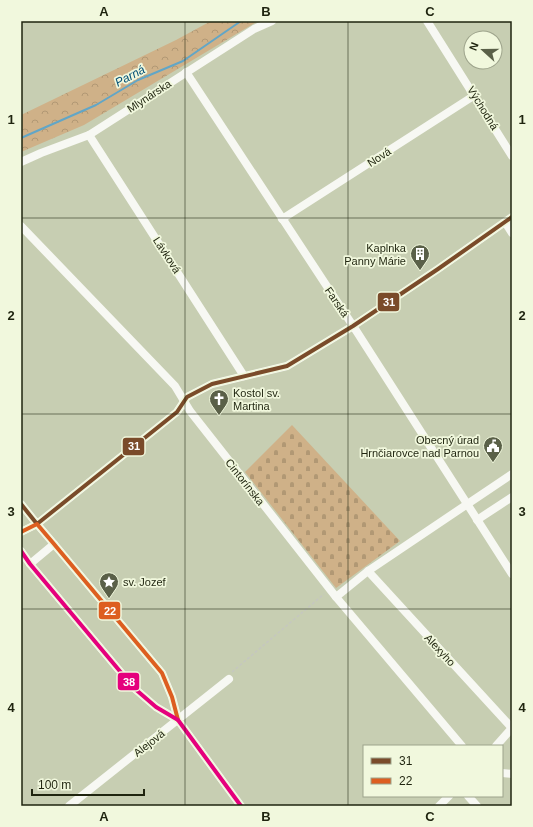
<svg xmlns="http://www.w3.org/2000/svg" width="533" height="827" font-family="Arial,sans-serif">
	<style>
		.forest { fill: url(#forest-crowns) }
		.cemetery { fill: url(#cemetery-stones) }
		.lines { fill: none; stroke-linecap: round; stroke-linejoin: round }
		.stream { stroke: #61a6c7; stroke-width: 2 }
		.path { stroke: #c5c7bf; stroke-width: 1.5; stroke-dasharray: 3 2; stroke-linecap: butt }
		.minor { stroke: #f7f8f3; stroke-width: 8 }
		.bus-1-casing { stroke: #f1f8dd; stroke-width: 7 }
		.bus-2-casing { stroke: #f1f8dd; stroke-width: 7 }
		.bus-3-casing { stroke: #f1f8dd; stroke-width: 7 }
		.bus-1 { stroke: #7a4b2a; stroke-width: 4 }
		.bus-2 { stroke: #dd5e20; stroke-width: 4 }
		.bus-3 { stroke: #e5007d; stroke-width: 4 }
		.grid { fill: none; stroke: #1f240f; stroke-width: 1; stroke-opacity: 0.55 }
		.labels { text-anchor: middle; stroke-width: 3.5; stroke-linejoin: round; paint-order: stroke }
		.street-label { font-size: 11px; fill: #1f240f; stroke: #f1f8dd }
		.poi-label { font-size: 11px; fill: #1f240f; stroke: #f1f8dd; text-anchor: end }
		.water-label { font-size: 12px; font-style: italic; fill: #035077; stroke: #f1f8dd }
		.line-badge { stroke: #f1f8dd; stroke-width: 1.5 }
		.badge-label { font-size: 11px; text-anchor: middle; font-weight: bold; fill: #fff }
		.neatline { fill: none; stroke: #1f240f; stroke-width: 1.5 }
		.grid-label { font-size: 13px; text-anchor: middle; font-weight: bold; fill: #1f240f }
	</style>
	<defs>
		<pattern id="forest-crowns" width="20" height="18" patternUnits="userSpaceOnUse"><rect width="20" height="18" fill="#cfb188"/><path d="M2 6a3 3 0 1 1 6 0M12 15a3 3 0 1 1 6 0" fill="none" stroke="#b19874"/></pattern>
		<pattern id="cemetery-stones" width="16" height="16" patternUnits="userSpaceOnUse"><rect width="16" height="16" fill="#cfb188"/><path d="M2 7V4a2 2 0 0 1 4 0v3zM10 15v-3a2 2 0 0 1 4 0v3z" fill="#b19874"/></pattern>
	</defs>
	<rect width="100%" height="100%" fill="#c7ceb2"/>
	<polygon class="forest" points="211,21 258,21 84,125 21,152 21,115 176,40"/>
	<polygon class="cemetery" points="292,425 400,541 336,588 245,472"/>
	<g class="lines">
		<polyline class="stream" points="21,138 96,105 138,80 183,61 241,21"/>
		<polyline class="path" points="232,672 324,594"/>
		<g class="minor">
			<polyline points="427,21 512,156"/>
			<polyline points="186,72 357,332 512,574"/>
			<polyline points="89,135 244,376"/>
			<polyline points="21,162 41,153 89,135 254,29 272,21"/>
			<polyline points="282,219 475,95"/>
			<polyline points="505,222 512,233"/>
			<polyline points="21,226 175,386 190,411 336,597 462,746"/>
			<polyline points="21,504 37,524 177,412 187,397 212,384 287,366 353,326 438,269 512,217"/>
			<polyline points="477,520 512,497"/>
			<polyline points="21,532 37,524 54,544 162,673 172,697 178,720"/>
			<polyline points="21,551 30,564 134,688 156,707 178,720 241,806"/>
			<polyline points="30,564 54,544"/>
			<polyline points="368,571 512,728"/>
			<polyline points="336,597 368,571 512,474"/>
			<polyline points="496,746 512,728"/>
			<polyline points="502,773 512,774"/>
			<polyline points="468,796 477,806"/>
			<polyline points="69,806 229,679"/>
			<polyline points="439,806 449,796"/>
		</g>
		<g class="bus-1-casing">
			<polyline id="bus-1" points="21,504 37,524 177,412 187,397 212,384 287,366 353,326 438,269 512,217"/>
		</g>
		<g class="bus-2-casing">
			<polyline id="bus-2" points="21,532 37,524 54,544 162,673 172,697 178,720"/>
		</g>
		<g class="bus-3-casing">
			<polyline id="bus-3" points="21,551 30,564 134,688 156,707 178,720 241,806"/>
		</g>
		<use href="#bus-1" class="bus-1"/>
		<use href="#bus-2" class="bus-2"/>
		<use href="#bus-3" class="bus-3"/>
	</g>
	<path class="grid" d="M185 21V806M348 21V806M21 218H512M21 414H512M21 609H512"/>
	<defs>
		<g id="building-pin" transform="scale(1)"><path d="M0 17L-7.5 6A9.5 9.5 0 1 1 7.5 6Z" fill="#5a6048" stroke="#f1f8dd"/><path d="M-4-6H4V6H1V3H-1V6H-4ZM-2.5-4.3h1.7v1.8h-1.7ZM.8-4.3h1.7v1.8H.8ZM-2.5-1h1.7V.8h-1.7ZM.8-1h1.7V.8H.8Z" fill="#fff"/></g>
		<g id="church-pin" transform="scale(1)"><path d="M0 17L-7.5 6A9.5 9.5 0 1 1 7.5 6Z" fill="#5a6048" stroke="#f1f8dd"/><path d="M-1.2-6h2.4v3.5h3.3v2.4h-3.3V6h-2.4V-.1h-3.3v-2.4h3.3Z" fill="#fff"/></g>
		<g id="civic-pin" transform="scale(1)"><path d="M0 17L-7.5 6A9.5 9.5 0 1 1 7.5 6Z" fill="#5a6048" stroke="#f1f8dd"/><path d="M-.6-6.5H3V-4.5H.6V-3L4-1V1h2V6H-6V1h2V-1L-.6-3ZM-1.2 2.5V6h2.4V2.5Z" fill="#fff"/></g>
		<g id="sight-pin" transform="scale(1)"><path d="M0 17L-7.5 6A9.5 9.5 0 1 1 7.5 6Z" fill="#5a6048" stroke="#f1f8dd"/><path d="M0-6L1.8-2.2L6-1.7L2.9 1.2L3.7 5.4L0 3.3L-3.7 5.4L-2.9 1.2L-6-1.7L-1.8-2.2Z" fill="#fff"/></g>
	</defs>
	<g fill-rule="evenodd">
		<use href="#building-pin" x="420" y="254"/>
		<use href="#church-pin" x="219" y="399"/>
		<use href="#civic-pin" x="493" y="446"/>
		<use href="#sight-pin" x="109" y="582"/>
	</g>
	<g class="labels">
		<g class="street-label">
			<text transform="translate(149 96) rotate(-33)" y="4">Mlynárska</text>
			<text transform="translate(483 108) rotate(58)" y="4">Východná</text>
			<text transform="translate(379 157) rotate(-33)" y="4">Nová</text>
			<text transform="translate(167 255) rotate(57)" y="4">Lávková</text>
			<text transform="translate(337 302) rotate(56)" y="4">Farská</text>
			<text transform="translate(245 482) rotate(52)" y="4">Cintorínska</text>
			<text transform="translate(440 650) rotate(47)" y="4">Alexyho</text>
			<text transform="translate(149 743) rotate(-38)" y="4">Alejová</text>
		</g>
		<g class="poi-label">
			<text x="406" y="252">Kaplnka<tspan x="406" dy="13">Panny Márie</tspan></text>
			<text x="233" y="397" text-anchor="start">Kostol sv.<tspan x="233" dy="13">Martina</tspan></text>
			<text x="479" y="444">Obecný úrad<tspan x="479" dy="13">Hrnčiarovce nad Parnou</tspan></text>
			<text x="123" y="586" text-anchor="start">sv. Jozef</text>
		</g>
		<g class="water-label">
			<text transform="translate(130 76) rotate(-28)" y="4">Parná</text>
		</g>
	</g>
	<g class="line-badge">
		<rect x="377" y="292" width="23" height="20" rx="4" fill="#7a4b2a"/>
		<rect x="122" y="437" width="23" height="19" rx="4" fill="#7a4b2a"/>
		<rect x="98" y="601" width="23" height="19" rx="4" fill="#dd5e20"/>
		<rect x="117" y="672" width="23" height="19" rx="4" fill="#e5007d"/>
	</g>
	<g class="badge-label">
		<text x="389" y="306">31</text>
		<text x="134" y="450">31</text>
		<text x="110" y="615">22</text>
		<text x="129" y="686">38</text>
	</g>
	<rect width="533" height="827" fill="none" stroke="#f1f8dd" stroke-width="44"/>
	<rect x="363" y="745" width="140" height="52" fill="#f1f8dd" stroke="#9da38b"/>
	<rect x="371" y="758" width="20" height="6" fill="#7a4b2a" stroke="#9da38b"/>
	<text x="399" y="765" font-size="12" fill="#1f240f">31</text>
	<rect x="371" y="778" width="20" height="6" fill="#dd5e20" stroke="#9da38b"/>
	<text x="399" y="785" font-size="12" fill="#1f240f">22</text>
	<g transform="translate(483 50) rotate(291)"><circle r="19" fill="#f1f8dd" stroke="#9da38b"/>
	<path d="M0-3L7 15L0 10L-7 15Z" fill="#5a6048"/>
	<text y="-6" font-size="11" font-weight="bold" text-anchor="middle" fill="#1f240f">N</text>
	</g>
	<path d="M32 789v6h112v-6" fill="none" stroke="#1f240f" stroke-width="2"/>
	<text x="38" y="789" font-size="12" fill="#1f240f" stroke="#f1f8dd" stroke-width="3" paint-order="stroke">100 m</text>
	<rect x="22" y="22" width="489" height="783" class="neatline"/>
	<g class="grid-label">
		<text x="104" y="16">A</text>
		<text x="266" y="16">B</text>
		<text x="430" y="16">C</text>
		<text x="11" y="124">1</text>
		<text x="522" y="124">1</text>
		<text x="11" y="320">2</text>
		<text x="522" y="320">2</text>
		<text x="11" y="516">3</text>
		<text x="522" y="516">3</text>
		<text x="11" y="712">4</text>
		<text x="522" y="712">4</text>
		<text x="104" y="821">A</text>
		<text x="266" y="821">B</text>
		<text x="430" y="821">C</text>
	</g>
</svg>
